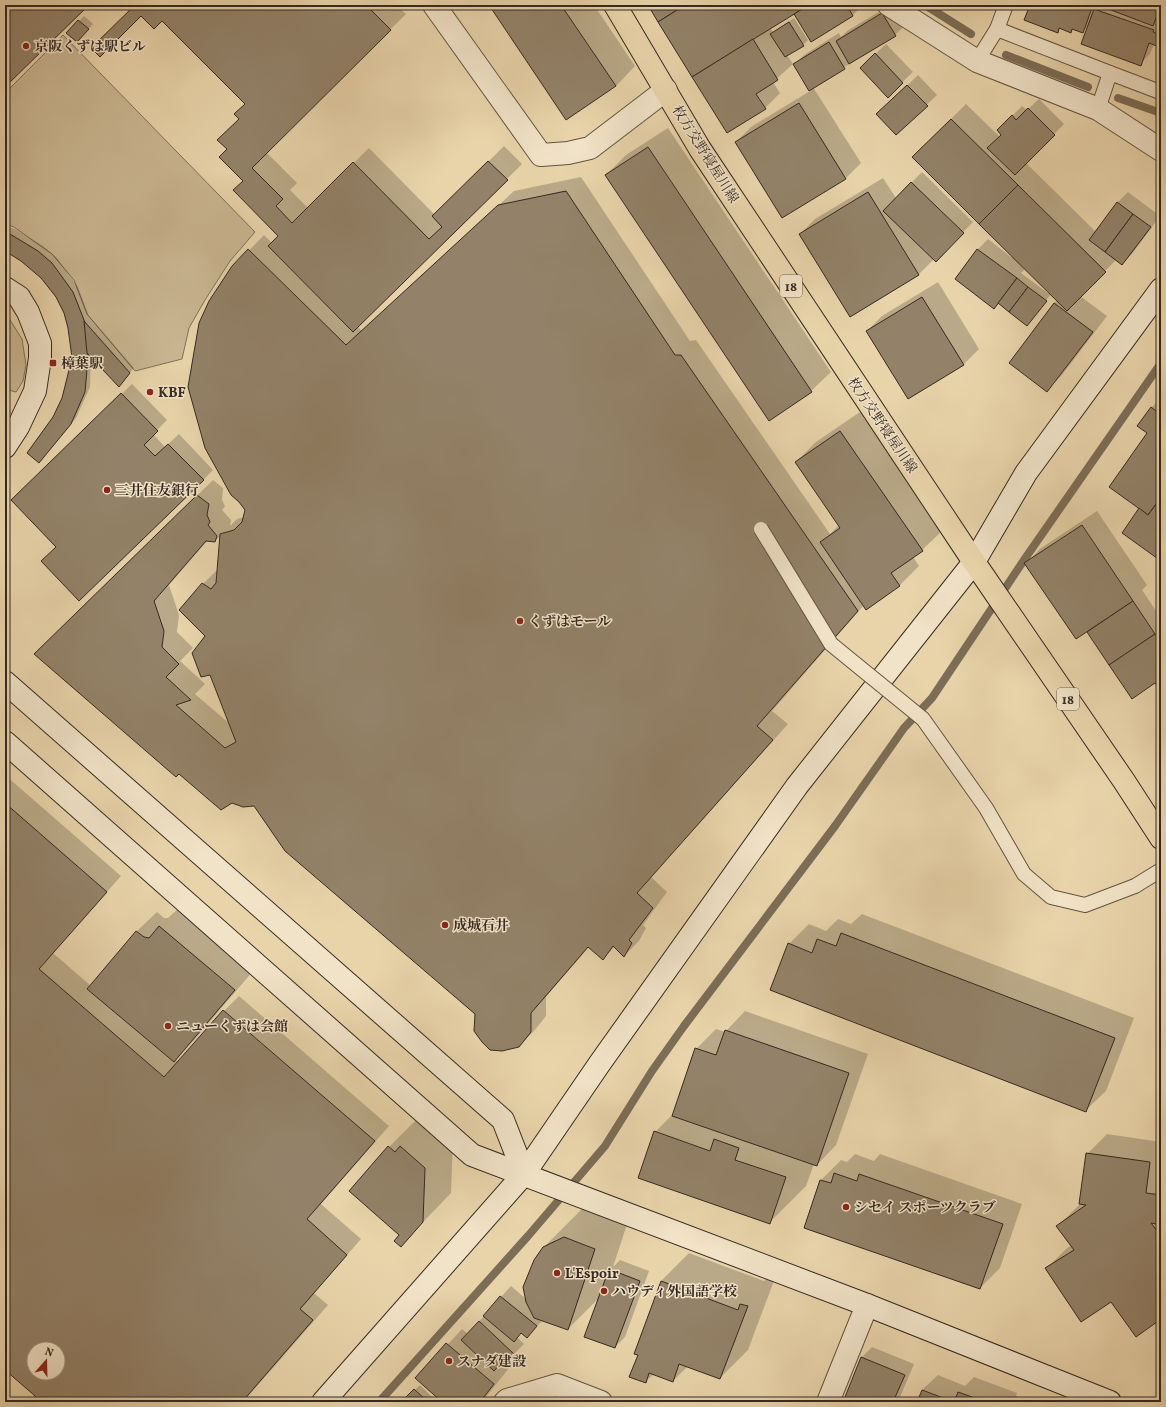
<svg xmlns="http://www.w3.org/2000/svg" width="1166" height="1407" font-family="Vollkorn,'Noto Serif JP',serif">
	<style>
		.green { fill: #cab793; stroke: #80705a }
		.shadow { fill: #0003; fill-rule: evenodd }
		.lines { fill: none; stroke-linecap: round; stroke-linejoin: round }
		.stream { stroke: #7c6d58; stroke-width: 8 }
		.building { fill: #938269; stroke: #352922; fill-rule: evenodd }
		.lane-casing { stroke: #625444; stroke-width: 16 }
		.street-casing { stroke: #625444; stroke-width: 24 }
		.secondary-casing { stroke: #352922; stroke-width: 24 }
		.primary-casing { stroke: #352922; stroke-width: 24 }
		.lane { stroke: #f1e3c8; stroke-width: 14 }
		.street { stroke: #f1e3c8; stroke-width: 22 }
		.secondary { stroke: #f1e3c8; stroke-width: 22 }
		.primary { stroke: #e9d4aa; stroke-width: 22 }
		.lane-bridge-casing { stroke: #625444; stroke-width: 16; stroke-linecap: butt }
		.lane-bridge { stroke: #f1e3c8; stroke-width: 14 }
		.poi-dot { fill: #8f2418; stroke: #f1e3c8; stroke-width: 1.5 }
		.labels { text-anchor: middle; stroke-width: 3; stroke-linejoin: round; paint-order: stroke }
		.shield { fill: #f1e3c8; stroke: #6d6154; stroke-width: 1 }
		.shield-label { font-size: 13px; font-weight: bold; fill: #352922 }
		.poi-label { font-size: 14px; font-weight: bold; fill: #352922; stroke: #f1e3c8; text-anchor: start }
		.street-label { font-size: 14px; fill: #352922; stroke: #f1e3c8 }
	</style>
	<rect width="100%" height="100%" fill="#e9d4aa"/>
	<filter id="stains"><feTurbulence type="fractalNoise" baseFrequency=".005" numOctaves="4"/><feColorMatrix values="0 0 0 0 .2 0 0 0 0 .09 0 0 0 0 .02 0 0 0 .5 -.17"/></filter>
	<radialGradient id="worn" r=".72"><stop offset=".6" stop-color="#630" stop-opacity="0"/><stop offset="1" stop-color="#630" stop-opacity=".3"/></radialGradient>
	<g class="green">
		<polygon points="63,35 255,232 230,261 205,300 189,328 182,359 135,371 87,314 74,280 52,254 14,227 5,224 5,93"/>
		<polygon points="5,312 22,339 26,365 23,381 16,392 5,389"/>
	</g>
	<g class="shadow">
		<path d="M136 5H396L406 14 266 152 297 183 290 190 308 208 369 148 435 215 504 146 522 164 358 327 362 331 514 191 581 177 690 341 696 340 830 534 839 525 796 462 816 442 860 412 942 531 922 550 913 557 919 566 899 586 864 605 772 711 788 724 651 877 667 892 643 925 646 928 639 941 624 956 615 946 603 959 589 947 546 997V1016L534 1031 519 1046 476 1014 254 805 50 639 213 480 223 488 222 500 225 506 222 510 231 520 230 526 237 519 244 517 246 509 233 267 264 235 272 243 279 236 244 181 228 149 246 104 162 19ZM221 535 219 568 203 584 181 610 206 636 231 725 195 694 205 684 180 661 193 648 177 632 179 615 169 585 208 540 215 541Z"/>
		<polygon points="490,5 594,5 635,66 616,86"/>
		<polygon points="649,5 863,5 853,15 811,41 798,11 770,28 773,32 794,18 808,40 803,45 787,55 793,64 773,82 780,93 765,108"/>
		<polygon points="890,5 905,25 895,35 813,87 861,163 846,178 782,217 736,142 751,127 810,91 794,65 804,55 839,33 841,37 847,31"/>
		<polygon points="1031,5 1161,5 1161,16 1159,18 1161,19 1161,44 1159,46 1154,44 1150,54 1140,64 1089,26 1082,32 1074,29 1070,32 1061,28 1057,32"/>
		<polygon points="84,16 93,24 77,41 68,33"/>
		<polygon points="886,44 913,72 888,96 871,58"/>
		<polygon points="918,75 937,95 896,134 878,114"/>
		<path d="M1039 99 1064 124 1026 163 1096 232 1118 202 1128 192 1160 216 1132 254 1122 264 1117 259 1080 296 1107 316 1062 375 1047 390 1054 303 1057 300 1051 294 1027 325 998 303 956 279 978 249 988 239 1011 257 1012 256 913 157 966 104 1000 137 1002 135 998 130 1022 106 1027 110ZM1025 269 1050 293 1049 294 1021 273Z"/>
		<polygon points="668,128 831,372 811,391 606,175 626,155"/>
		<polygon points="922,172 973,222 936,260 934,259 919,274 851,316 800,234 815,219 883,178 896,198"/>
		<polygon points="5,226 15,229 43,246 57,258 78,287 89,316 134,368 123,381 91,356 90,387 76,418 43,457 54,417 63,398 74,358 69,328 64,313 57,297 41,277 22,260 5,250"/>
		<polygon points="938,282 979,349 964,364 909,397 867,331 882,316"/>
		<polygon points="132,384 167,420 153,434 165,447 179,434 213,470 203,480 57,546 22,490"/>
		<polygon points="1161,398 1161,559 1140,508 1151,408"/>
		<polygon points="1097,511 1147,585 1142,590 1161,618 1161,690 1155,682 1132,697 1087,630 1026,563 1041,548"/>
		<polygon points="5,752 14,759 5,769"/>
		<path d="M5 775 121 876 53 953 91 986 137 931 157 912 164 918H168L180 907 254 970 194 1040 175 1059 179 1062 224 1011 239 996 389 1126 321 1204 361 1239 314 1293 328 1305 243 1402H44L5 1368ZM34 1349H58V1373H34Z"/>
		<polygon points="862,914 1134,1018 1106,1091 1086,1110 789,944 809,924 826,931 838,919 851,924"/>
		<polygon points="745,1011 868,1054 836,1145 817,1165 814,1164 806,1186 769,1223 655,1132 674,1113 696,1049 716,1029 725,1032"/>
		<polygon points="417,1119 453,1140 451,1193 401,1245 389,1147"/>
		<polygon points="1107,1134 1161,1142 1161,1318 1111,1301 1046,1269 1066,1249 1072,1245 1058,1226 1080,1204 1087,1154"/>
		<polygon points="855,1154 874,1161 880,1154 1022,1204 1000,1268 980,1288 805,1227 821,1180 841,1160 847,1162"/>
		<polygon points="601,1200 631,1212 613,1267 620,1260 649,1271 625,1337 615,1347 600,1297 568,1329 543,1320 527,1337 522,1332 517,1337 524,1344 504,1364 509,1368 482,1402 444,1402 417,1378 462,1329 468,1334 511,1286 526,1299 544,1247 581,1210"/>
		<polygon points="689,1253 764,1281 769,1276 775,1278 748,1350 720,1378 688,1366 673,1381 654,1374 645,1382 661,1281"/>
		<polygon points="872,1347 914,1364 898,1402 852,1402 854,1400 846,1397 862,1357"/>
		<polygon points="938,1375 965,1386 974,1377 1017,1393 1016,1396 1030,1402 918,1402 922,1390"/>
		<polygon points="420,1385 437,1402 402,1402"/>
	</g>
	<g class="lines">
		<g class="stream">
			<polyline points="925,5 971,34"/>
			<polyline points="1006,55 1088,87"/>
			<polyline points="1118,98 1161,113"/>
			<polyline points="379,1402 528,1236 605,1146 652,1071 684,1026 835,826 904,728 932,698 1024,560 1161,363"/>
		</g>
	</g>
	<g class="building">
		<polygon points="5,5 89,5 5,87"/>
		<polygon points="135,5 366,5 391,30 252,168 283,199 276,206 292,223 353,162 429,239 442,227 432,216 488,161 508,180 353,332 268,246 278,236 233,190 243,181 219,157 227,149 217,140 239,119 234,114 245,104 162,21 154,29 141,16 100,57 91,48"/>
		<polygon points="489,5 561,5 616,86 566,120"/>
		<polygon points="648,5 685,5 658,22"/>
		<polygon points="685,5 809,5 692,77 658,22"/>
		<polygon points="809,5 847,5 853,16 811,42 794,14"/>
		<polygon points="1030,5 1093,5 1083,33 1072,29 1071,33 1059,28 1058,33 1024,20"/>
		<polygon points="1113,5 1161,5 1153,26 1111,10"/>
		<polygon points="1094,9 1154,30 1153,32 1161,36 1161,42 1159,47 1149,43 1141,66 1081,44"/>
		<polygon points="882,13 896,36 849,64 836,41"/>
		<polygon points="78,20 89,29 77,42 66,33"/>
		<polygon points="789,22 804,46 785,57 770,34"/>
		<polygon points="753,39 778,80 756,94 766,109 727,133 692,77"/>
		<polygon points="829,42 845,69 809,91 793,64"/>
		<polygon points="875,53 903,83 888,98 860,68"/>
		<polygon points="907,85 928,106 896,135 876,114"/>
		<polygon points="799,103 846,179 782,218 735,142"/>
		<polygon points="1028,108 1055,135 1015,175 987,148 1001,135 997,130 1012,115 1016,120"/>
		<polygon points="951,119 1018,185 979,224 912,157"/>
		<polygon points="648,147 812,392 769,421 605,175"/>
		<polygon points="911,182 964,233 936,262 883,211"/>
		<polygon points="1018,185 1106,272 1067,311 979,224"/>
		<polygon points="566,191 675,355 681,355 858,611 757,726 773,740 637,893 653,908 629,940 632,943 624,957 613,946 603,960 588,947 531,1013 531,1032 519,1047 502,1051 490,1050 482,1042 474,1031 475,1014 285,851 254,806 243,807 232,803 221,810 179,774 176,777 34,654 197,495 209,504 207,515 210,522 208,525 217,536 215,542 206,541 154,601 164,631 162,647 179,664 166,677 191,700 176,705 225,748 236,742 210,675 201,677 192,653 205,636 179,610 202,583 211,589 216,583 220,534 234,530 242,522 245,510 239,502 231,495 205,448 188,387 199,323 209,301 232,266 248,249 346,345 498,205"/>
		<polygon points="868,192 919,275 850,317 799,234"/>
		<polygon points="1117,202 1133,214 1105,252 1089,240"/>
		<polygon points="1133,214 1151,227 1122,265 1105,252"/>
		<polygon points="5,232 10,234 38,251 52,263 73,292 86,325 88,358 85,392 71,424 39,463 27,453 53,417 62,398 72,358 68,328 64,313 56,297 41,278 21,261 5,251"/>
		<polygon points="977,249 1017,278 994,309 955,279"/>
		<polygon points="1017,278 1028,287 1009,312 998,303"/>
		<polygon points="1028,287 1047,301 1027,326 1009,312"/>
		<polygon points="922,297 964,365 908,399 866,331"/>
		<polygon points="1054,303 1093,332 1047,392 1009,363"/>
		<polygon points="84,321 130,373 119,387 87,353"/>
		<polygon points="121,393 158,431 144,445 155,456 168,444 204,480 79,601 41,561 56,547 11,500"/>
		<polygon points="1151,407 1160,414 1161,413 1161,497 1148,515 1109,487 1147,433 1137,426"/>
		<polygon points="840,431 923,551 891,573 900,586 866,610 820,542 840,528 795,462"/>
		<polygon points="1157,503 1161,506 1161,561 1122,533 1139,508 1148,515"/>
		<polygon points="1082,525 1133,601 1076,639 1024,563"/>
		<polygon points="1133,601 1155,634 1109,665 1087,632"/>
		<polygon points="1155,634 1161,643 1161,691 1155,683 1132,699 1109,665"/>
		<path d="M5 803 107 892 39 969 164 1077 223 1010 375 1141 307 1219 347 1255 300 1309 313 1320 242 1402H42L5 1370ZM34 1349H58V1373H34Z"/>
		<polygon points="159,926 235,990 174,1062 87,989 136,931 144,937 149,938"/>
		<polygon points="841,933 1115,1038 1086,1112 770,990 788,943 812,953 817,939 836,946"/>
		<polygon points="725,1030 849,1073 817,1166 672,1116 695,1048 716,1055"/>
		<polygon points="654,1131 710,1151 714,1139 739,1148 735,1160 786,1177 770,1224 638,1178"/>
		<polygon points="388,1146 395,1152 400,1146 425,1168 423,1222 401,1247 394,1241 399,1235 349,1191"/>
		<polygon points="1086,1153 1150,1162 1146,1193 1161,1195 1161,1225 1151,1223 1161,1236 1161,1319 1136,1337 1111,1302 1081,1322 1045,1268 1074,1250 1056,1226 1086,1205 1079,1204"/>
		<polygon points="834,1173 857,1181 859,1174 1003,1224 980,1289 804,1228 820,1180 831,1183"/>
		<polygon points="564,1237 595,1249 568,1330 534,1318 526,1302 523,1287 534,1260 543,1247"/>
		<polygon points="609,1269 640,1281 615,1348 584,1337"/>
		<polygon points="661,1281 738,1310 740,1304 748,1306 720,1379 679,1364 673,1382 649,1373 646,1383 629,1377 638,1355 634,1354"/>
		<polygon points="500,1296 537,1326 527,1338 521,1333 514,1342 483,1316"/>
		<polygon points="479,1321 515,1355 505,1365 502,1362 494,1371 461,1340"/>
		<polygon points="446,1343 494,1384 480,1402 442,1402 415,1378"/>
		<polygon points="861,1357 905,1375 893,1402 856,1402 845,1397"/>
		<polygon points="414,1389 428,1402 401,1402"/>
		<polygon points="922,1390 954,1402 958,1392 986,1402 917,1402"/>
	</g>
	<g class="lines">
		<g class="lane-casing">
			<g id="lane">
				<polyline points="997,29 1110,73"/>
				<polyline points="977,61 997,29 1006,5"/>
				<polyline points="1098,109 1110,73 1160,92 1161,90"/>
				<polyline points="1135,886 1161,870"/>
			</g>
		</g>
		<g class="street-casing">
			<g id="street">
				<polyline points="434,5 541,155 568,153 590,148 666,90"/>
				<polyline points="889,5 977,61 1098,109 1161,150"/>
				<polyline points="505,1402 507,1400 557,1385 601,1402"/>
				<polyline points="828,1402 867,1305"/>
			</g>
		</g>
		<g class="secondary-casing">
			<g id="secondary">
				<polyline points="5,288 19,297 28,312 40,343 40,358 35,391 18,427 5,447"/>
				<polyline points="5,682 503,1120 524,1174"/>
				<polyline points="5,742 472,1155 867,1305 1110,1402"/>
				<polyline points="323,1402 524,1174 600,1063 797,786 974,562 1026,473 1161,289"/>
			</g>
		</g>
		<g class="primary-casing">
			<polyline id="primary" points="615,5 700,149 974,562 1124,781 1161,838"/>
		</g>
		<use href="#lane" class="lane"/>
		<use href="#street" class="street"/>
		<use href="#secondary" class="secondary"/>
		<use href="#primary" class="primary"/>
		<g class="lane-bridge-casing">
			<polyline id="lane-bridge" points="761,529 831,644 923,719 986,808 1024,874 1051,897 1085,905 1135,886"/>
		</g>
		<use href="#lane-bridge" class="lane-bridge"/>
	</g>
	<g class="poi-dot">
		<circle cx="26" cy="46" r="4"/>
		<rect x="49" y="359" width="8" height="8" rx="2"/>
		<circle cx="150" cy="392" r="4"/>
		<circle cx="107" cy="490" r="4"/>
		<circle cx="520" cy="621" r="4"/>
		<circle cx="445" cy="925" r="4"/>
		<circle cx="168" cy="1026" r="4"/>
		<circle cx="846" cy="1207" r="4"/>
		<circle cx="557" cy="1273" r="4"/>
		<circle cx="604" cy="1291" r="4"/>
		<circle cx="449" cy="1361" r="4"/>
	</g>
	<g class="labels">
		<g class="shield">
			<rect x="780" y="275" width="22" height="22" rx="3"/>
			<rect x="1057" y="688" width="22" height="22" rx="3"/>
		</g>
		<g class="shield-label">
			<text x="791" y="291">18</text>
			<text x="1068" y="704">18</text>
		</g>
		<g class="poi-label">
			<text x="34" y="51">京阪くずは駅ビル</text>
			<text x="61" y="368">樟葉駅</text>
			<text x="158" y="397">KBF</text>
			<text x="115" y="495">三井住友銀行</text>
			<text x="528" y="626">くずはモール</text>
			<text x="453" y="930">成城石井</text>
			<text x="176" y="1031">ニューくずは会館</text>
			<text x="854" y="1212">シセイ スポーツクラブ</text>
			<text x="565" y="1278">L'Espoir</text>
			<text x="612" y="1296">ハウディ外国語学校</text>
			<text x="457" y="1366">スナダ建設</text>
		</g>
		<g class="street-label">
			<text transform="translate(706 154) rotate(58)" y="5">枚方交野寝屋川線</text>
			<text transform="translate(883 425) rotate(56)" y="5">枚方交野寝屋川線</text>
		</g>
	</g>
	<rect width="1166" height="1407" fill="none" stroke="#e9d4aa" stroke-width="20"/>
	<rect x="6" y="6" width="1154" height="1395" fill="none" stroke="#352922" stroke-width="2"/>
	<rect x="10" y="10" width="1146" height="1387" fill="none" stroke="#352922"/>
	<g transform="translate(46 1361) rotate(20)"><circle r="19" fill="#f1e3c8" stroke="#a69986"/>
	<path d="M0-3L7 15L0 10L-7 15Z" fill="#8f2418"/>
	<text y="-6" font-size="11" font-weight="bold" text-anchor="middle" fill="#352922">N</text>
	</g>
	<rect width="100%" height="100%" filter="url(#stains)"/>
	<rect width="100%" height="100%" fill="url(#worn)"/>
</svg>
